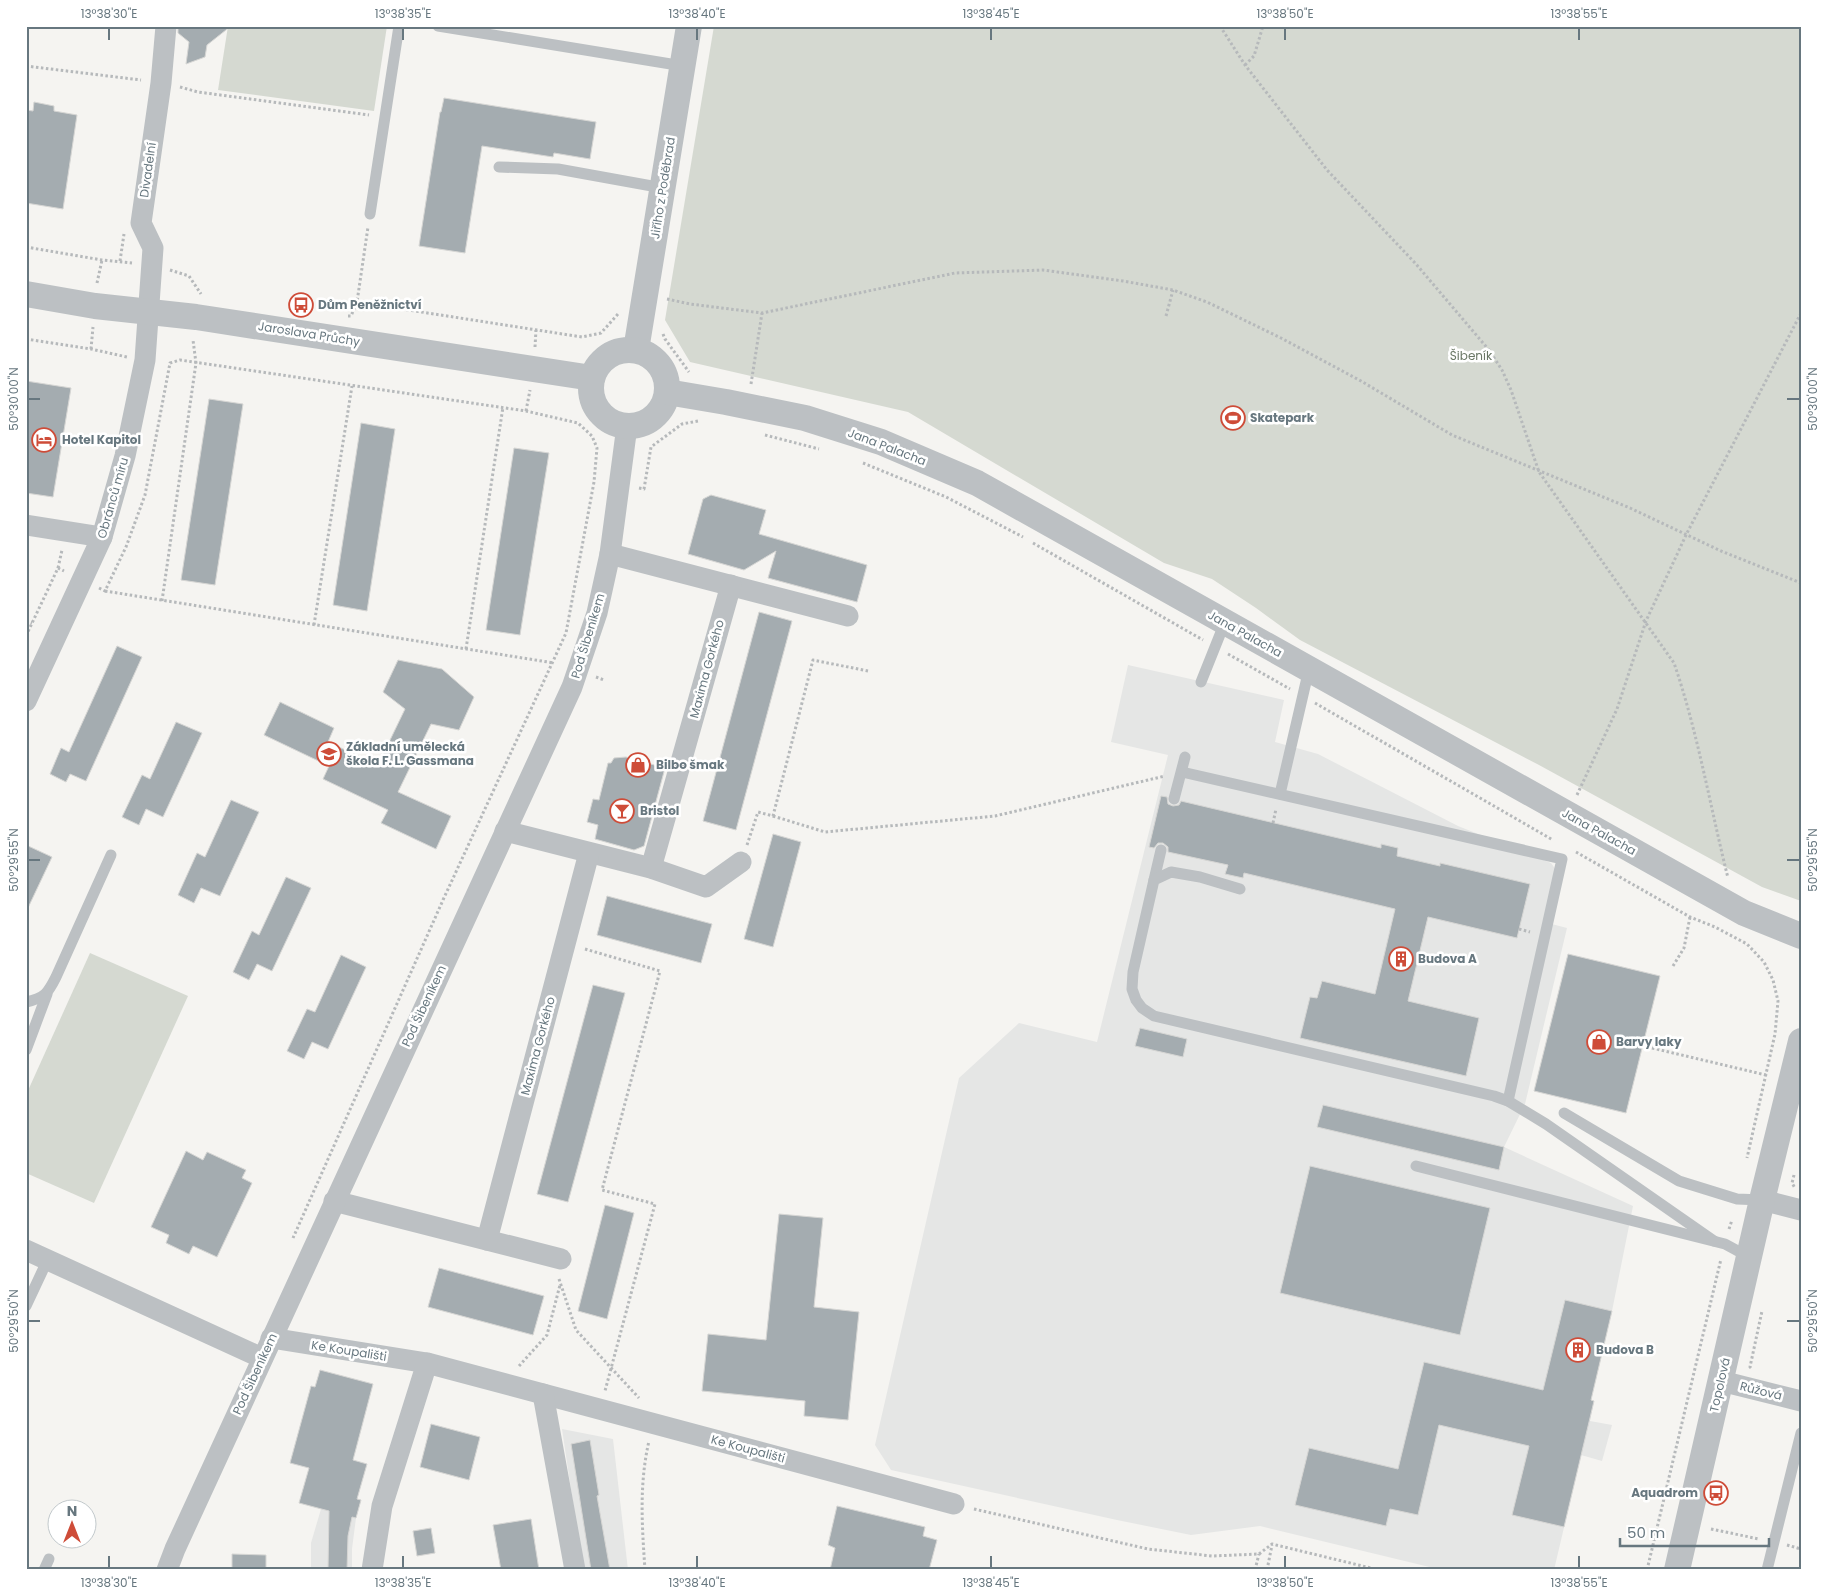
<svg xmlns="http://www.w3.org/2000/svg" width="1827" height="1596" font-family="Poppins,sans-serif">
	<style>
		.built { fill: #e5e6e5 }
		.green { fill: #d5d9d1 }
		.building { fill: #a4acb0; stroke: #d6d6d4 }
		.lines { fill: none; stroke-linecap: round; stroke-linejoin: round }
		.path { stroke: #b6b9bb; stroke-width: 3; stroke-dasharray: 2.5 2.5; stroke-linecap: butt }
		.service { stroke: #bcc0c3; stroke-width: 11 }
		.minor { stroke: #bcc0c3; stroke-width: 21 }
		.tertiary { stroke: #bcc0c3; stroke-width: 26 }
		.ticks { fill: none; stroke: #67777f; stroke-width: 2 }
		.labels { text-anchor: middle; stroke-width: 5; stroke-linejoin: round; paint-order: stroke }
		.street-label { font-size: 12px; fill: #67777f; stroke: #fff }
		.poi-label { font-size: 12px; font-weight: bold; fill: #67777f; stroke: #fff; text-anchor: start }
		.park-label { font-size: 12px; fill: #6a7765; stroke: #fff }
		.neatline { fill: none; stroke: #67777f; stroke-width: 2 }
		.ticks-label { font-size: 12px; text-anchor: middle; fill: #67777f }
	</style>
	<rect width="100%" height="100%" fill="#f5f4f1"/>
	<g class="built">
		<polygon points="1128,665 1284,700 1275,742 1318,754 1458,826 1551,863 1556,870 1544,922 1567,928 1525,1104 1504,1147 1633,1206 1612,1311 1591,1400 1594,1401 1590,1421 1612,1425 1602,1461 1581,1455 1554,1570 1442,1570 1260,1526 1191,1535 1117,1520 891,1470 875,1445 959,1078 1019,1023 1097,1042 1168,755 1111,742"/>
		<polygon points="562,1429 613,1439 628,1570 583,1570"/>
		<polygon points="321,1509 356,1518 352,1549 352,1570 311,1570 311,1543"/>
	</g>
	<g class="green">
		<polygon points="228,26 387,26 374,111 218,90"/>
		<polygon points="714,26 1801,26 1801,901 1762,887 1539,765 1300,640 1256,608 1212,579 1164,563 908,412 690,362 665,320"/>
		<polygon points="90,953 188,996 94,1203 26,1173 26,1095"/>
	</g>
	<g class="building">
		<polygon points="178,26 231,26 207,45 205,57 186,64 189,42 178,33"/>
		<polygon points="444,98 596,122 590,159 554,153 553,157 482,146 465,253 419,246 440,112 441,112"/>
		<polygon points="34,102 54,106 54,111 77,115 63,209 26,203 26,110 33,111"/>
		<polygon points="26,381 71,388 53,497 26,493"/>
		<polygon points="209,399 243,404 215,585 181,580"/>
		<polygon points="361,423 395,429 367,611 333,605"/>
		<polygon points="514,448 549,453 520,635 486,630"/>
		<polygon points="711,495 766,510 759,534 867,565 857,602 768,578 776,551 744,570 688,554 703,499"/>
		<polygon points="759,612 792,621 736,830 703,821"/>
		<polygon points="117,646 142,657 86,781 70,774 66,782 50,774 61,748 69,752"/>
		<polygon points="398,660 442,669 474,697 459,730 431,724 398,792 451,816 436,849 381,823 388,810 323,779 329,766 264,735 280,702 334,728 328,742 378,765 405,709 383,692"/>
		<polygon points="176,722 202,733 163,817 146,809 139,825 122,817 142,775 150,779"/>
		<polygon points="626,757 665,768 644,846 634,850 595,839 598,825 587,822 593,799 599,800 608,763 611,763 614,758"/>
		<polygon points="1161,796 1167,797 1168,804 1173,806 1179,805 1181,801 1381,848 1381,844 1398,848 1397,856 1440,866 1440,863 1530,884 1517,938 1428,917 1408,1001 1479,1018 1466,1076 1300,1038 1310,997 1317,998 1322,981 1375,994 1395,909 1244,873 1243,878 1225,874 1228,865 1168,852 1168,847 1163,843 1158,843 1154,848 1149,847"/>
		<polygon points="231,800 259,812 220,896 201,888 194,903 178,895 197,853 205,857"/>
		<polygon points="773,834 801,842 773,947 744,939"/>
		<polygon points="26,845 52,857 26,912"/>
		<polygon points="286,877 311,888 272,971 257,964 249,980 233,972 252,931 259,935"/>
		<polygon points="607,896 712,924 701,963 597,935"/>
		<polygon points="1568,954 1660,976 1626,1113 1534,1091"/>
		<polygon points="341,955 366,967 328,1049 312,1042 304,1059 287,1051 307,1009 315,1012"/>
		<polygon points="593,985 625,993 568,1202 537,1194"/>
		<polygon points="1140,1028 1187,1039 1183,1057 1135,1046"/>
		<polygon points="1323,1105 1504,1147 1499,1170 1317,1127"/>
		<polygon points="186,1151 203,1160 207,1152 246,1170 242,1178 252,1183 217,1257 193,1246 189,1254 166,1243 169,1235 151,1227"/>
		<polygon points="1310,1166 1490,1208 1460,1335 1280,1293"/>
		<polygon points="605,1205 634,1213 607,1319 578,1311"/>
		<polygon points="779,1214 823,1218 814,1307 859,1312 848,1420 804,1416 805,1401 702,1391 708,1334 766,1340"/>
		<polygon points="439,1268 544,1296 533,1335 428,1307"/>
		<polygon points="1565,1300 1612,1311 1591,1400 1594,1401 1564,1527 1512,1515 1529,1446 1439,1425 1418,1515 1390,1509 1386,1526 1295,1505 1309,1448 1398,1469 1424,1362 1543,1390"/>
		<polygon points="320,1370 373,1384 353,1460 367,1464 357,1499 361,1500 356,1518 352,1517 348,1536 347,1570 328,1570 329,1511 299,1503 309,1468 290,1463 311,1386 315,1387"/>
		<polygon points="431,1424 480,1437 469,1480 420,1467"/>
		<polygon points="590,1440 599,1495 597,1496 610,1570 591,1570 571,1444"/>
		<polygon points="837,1506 925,1527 923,1536 937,1540 929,1570 830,1570 835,1548 828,1545"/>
		<polygon points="531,1519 539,1570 501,1570 493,1525"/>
		<polygon points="431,1528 435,1553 417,1556 413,1531"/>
		<polygon points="232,1554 266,1555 266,1570 232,1570"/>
	</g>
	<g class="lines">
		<g class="path">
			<path d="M1220 26 1245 65 1327 170 1416 264 1489 350 1502 370 1511 390 1539 472 1674 663C1698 733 1710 806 1728 878"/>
			<polyline points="1245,65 1254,56 1263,26"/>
			<polyline points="26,66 141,80"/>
			<polyline points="180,87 198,92 369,115"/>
			<polyline points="26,247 102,260 132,263"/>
			<polyline points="120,261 124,234"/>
			<polyline points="170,270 189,276 201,294"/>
			<polyline points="97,283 102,260"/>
			<polyline points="667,299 690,304 762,313 955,273 1043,270 1123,281 1173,290 1207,302 1281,338 1361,381 1452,435 1630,508 1721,551 1801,583"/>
			<polyline points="357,302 582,337 601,333 618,314"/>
			<polyline points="348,316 351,316 357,302 368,227"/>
			<polyline points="1166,316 1173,290"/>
			<polyline points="663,334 665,339 689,372"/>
			<polyline points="26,339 91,349 127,357"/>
			<polyline points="535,347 536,330"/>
			<polyline points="91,349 93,327"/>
			<polyline points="751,384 762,313"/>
			<polyline points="526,411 530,390"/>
			<polyline points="765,435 819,449"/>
			<polyline points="863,463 946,497 1023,537"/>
			<polyline points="639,488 644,489 651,447 682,424 698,421"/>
			<polyline points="1033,543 1203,640"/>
			<polyline points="58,568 62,550"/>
			<polyline points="99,588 105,591 126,547 145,495 170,363 180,360 526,411 578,423 592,436 597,448 594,482 566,633 443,900 293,1238"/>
			<polyline points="105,591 554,663"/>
			<polyline points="162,601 196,363 193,340"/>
			<polyline points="26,621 32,623"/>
			<polyline points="314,625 352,386"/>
			<polyline points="26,636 58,568 64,571"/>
			<polyline points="466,649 503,407"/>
			<polyline points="1228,654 1290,689"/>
			<polyline points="596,677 604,680"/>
			<polyline points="1315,703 1553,840"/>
			<polyline points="1577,795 1617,709 1646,621 1687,533 1801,313"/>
			<polyline points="773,816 825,832 995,816 1165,776"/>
			<polyline points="1273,823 1276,809"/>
			<polyline points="747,845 758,812 773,816 813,660 868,671"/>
			<polyline points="1576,852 1690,917 1715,927 1747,944 1764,962 1773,980 1778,1001 1775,1034 1747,1158"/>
			<polyline points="1519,929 1530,932"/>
			<polyline points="585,949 660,971 602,1190 655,1204 605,1391"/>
			<polyline points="1673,966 1684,948 1690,917"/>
			<polyline points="1652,1048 1766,1075"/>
			<polyline points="1794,1175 1792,1183 1795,1188"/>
			<polyline points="1729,1229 1732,1220"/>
			<polyline points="559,1279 576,1330 639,1398"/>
			<polyline points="519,1366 547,1335 560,1285"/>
			<polyline points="1751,1368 1750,1367 1762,1311"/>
			<polyline points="974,1509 1148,1549 1212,1556 1259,1554 1272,1544 1379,1570"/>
			<polyline points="1711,1529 1759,1539"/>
			<polyline points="1787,1545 1801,1549"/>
			<path d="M645 1570C642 1526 639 1484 649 1441"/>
			<polyline points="1255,1570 1259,1554"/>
			<polyline points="1267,1570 1272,1545"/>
			<polyline points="1647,1570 1721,1259"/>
		</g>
		<g class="service">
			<polyline points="438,26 683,66"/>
			<polyline points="499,167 558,169 663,188"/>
			<polyline points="370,214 399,26"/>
			<polyline points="1201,682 1225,622"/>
			<polyline points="1182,772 1562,859 1508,1101"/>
			<polyline points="1280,794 1309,669"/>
			<polyline points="1174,799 1185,757"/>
			<polyline points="1154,880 1161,850"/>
			<polyline points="1240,889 1200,877 1171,872 1154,880 1133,972 1132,989 1136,1000 1142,1008 1154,1016 1494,1096 1508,1101 1546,1124 1714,1241"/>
			<path d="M26 1002C45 998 48 993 56 977L111 855"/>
			<polyline points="26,1050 47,994"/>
			<polyline points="1564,1113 1679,1181 1737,1199 1762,1200"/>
			<polyline points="1416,1166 1725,1244 1749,1257"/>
			<polyline points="26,1306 48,1259"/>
			<polyline points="44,1570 49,1559"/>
			<polyline points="1767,1570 1801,1433"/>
		</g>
		<g class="minor">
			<polyline points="26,525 102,537"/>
			<polyline points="610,554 848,616"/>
			<polyline points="26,701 102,537 125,456 145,360 153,248 141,223 161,83 166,26"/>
			<polyline points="505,831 651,868 706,887 741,862"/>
			<polyline points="651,868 731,585"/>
			<polyline points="1762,1200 1801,1210"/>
			<polyline points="334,1201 561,1259"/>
			<polyline points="487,1240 589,853"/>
			<polyline points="26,1250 262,1358"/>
			<polyline points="271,1338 427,1363 954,1504"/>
			<polyline points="1721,1381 1801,1401"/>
			<polyline points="543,1394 575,1570"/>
			<polyline points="167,1570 175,1549 572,687 597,613 610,554 627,426"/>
			<polyline points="372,1570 382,1506 427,1363"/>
		</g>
		<g class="tertiary">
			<polyline points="26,294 95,306 196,317 592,378"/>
			<polyline points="636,350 689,26"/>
			<circle cx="629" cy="388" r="38"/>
			<polyline points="667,392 726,402 805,418 881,442 977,483 1744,913 1801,936"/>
			<polyline points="1677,1570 1762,1200 1801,1041"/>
		</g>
	</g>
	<path class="ticks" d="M109 28V40M403 28V40M697 28V40M991 28V40M1285 28V40M1579 28V40M28 399H40M1787 399H1800M28 860H40M1787 860H1800M28 1321H40M1787 1321H1800M109 1556V1568M403 1556V1568M697 1556V1568M991 1556V1568M1285 1556V1568M1579 1556V1568"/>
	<defs>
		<g id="bus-ring" transform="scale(1.25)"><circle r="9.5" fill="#fff" stroke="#ce4c38" stroke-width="1.5"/><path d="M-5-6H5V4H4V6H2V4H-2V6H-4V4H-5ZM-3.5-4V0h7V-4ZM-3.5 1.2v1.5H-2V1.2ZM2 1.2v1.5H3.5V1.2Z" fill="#ce4c38"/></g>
		<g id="stadium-ring" transform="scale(1.25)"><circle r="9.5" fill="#fff" stroke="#ce4c38" stroke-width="1.5"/><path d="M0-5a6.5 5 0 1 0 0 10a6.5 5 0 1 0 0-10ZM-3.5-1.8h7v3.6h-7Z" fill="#ce4c38"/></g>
		<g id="hotel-ring" transform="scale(1.25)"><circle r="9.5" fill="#fff" stroke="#ce4c38" stroke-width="1.5"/><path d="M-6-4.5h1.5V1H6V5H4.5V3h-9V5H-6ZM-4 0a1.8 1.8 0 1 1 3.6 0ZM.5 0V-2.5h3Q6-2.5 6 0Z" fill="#ce4c38"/></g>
		<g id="school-ring" transform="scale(1.25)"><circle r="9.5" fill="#fff" stroke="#ce4c38" stroke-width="1.5"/><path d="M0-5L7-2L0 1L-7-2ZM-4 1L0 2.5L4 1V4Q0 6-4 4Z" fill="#ce4c38"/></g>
		<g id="shop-ring" transform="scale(1.25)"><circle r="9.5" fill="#fff" stroke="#ce4c38" stroke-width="1.5"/><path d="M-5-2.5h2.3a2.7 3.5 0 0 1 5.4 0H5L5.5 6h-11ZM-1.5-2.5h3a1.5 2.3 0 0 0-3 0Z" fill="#ce4c38"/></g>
		<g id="bar-ring" transform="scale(1.25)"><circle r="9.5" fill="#fff" stroke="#ce4c38" stroke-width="1.5"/><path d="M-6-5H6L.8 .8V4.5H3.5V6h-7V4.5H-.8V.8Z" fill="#ce4c38"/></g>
		<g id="building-ring" transform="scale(1.25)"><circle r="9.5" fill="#fff" stroke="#ce4c38" stroke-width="1.5"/><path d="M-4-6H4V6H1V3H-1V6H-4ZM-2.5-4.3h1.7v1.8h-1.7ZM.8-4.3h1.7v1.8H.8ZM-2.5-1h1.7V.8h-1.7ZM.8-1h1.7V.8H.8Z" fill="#ce4c38"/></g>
	</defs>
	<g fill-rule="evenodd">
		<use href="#bus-ring" x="301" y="305"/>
		<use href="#stadium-ring" x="1233" y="418"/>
		<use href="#hotel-ring" x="44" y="440"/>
		<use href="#school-ring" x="329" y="754"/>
		<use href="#shop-ring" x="638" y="765"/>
		<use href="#bar-ring" x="622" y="811"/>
		<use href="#building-ring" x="1401" y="959"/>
		<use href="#shop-ring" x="1599" y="1042"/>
		<use href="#building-ring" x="1578" y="1350"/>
		<use href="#bus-ring" x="1716" y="1493"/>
	</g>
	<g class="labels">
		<g class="street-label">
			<text transform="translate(148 170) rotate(-82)" y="4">Divadelní</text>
			<text transform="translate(663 188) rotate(-81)" y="4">Jiřího z Poděbrad</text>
			<text transform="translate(309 334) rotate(9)" y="4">Jaroslava Průchy</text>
			<text transform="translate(887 447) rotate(21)" y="4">Jana Palacha</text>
			<text transform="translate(113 498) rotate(-74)" y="4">Obránců míru</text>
			<text transform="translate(1245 634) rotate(29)" y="4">Jana Palacha</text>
			<text transform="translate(588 636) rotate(-73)" y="4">Pod Šibeníkem</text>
			<text transform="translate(707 669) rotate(-75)" y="4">Maxima Gorkého</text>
			<text transform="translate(1599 832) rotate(29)" y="4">Jana Palacha</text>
			<text transform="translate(424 1006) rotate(-65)" y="4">Pod Šibeníkem</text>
			<text transform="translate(538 1046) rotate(-75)" y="4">Maxima Gorkého</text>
			<text transform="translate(349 1351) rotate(9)" y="4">Ke Koupališti</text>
			<text transform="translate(255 1374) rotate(-65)" y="4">Pod Šibeníkem</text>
			<text transform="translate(1720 1385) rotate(-77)" y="4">Topolová</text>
			<text transform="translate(1761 1391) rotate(14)" y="4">Růžová</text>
			<text transform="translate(748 1449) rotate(15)" y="4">Ke Koupališti</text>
		</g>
		<g class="poi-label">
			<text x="318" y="309">Dům Peněžnictví</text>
			<text x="1250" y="422">Skatepark</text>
			<text x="62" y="444">Hotel Kapitol</text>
			<text x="346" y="751">Základní umělecká<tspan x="346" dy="14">škola F. L. Gassmana</tspan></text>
			<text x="656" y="769">Bilbo šmak</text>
			<text x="640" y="815">Bristol</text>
			<text x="1418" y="963">Budova A</text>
			<text x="1616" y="1046">Barvy laky</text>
			<text x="1596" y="1354">Budova B</text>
			<text x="1698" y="1497" text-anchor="end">Aquadrom</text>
		</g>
		<g class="park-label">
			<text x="1471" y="360">Šibeník</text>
		</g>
	</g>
	<rect width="1827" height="1596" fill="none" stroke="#ffffff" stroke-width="55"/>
	<g transform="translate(72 1524)"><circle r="24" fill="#ffffff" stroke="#c2c9cc"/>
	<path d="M0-4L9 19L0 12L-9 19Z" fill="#ce4c38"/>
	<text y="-8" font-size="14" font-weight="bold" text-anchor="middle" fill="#67777f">N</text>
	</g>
	<path d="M1620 1538v8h149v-8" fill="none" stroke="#67777f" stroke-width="2.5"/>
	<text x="1627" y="1538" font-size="15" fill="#67777f" stroke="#ffffff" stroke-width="4" paint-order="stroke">50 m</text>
	<rect x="28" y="28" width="1772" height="1540" class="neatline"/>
	<g class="ticks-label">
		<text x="109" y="18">13°38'30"E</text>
		<text x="403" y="18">13°38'35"E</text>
		<text x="697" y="18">13°38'40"E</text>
		<text x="991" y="18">13°38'45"E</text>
		<text x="1285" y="18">13°38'50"E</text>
		<text x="1579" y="18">13°38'55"E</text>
		<text transform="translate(14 399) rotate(-90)" y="4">50°30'00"N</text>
		<text transform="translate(1813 399) rotate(-90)" y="4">50°30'00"N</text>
		<text transform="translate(14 860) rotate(-90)" y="4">50°29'55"N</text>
		<text transform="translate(1813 860) rotate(-90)" y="4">50°29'55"N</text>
		<text transform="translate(14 1321) rotate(-90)" y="4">50°29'50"N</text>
		<text transform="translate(1813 1321) rotate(-90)" y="4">50°29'50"N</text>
		<text x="109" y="1587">13°38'30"E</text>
		<text x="403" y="1587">13°38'35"E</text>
		<text x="697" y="1587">13°38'40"E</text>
		<text x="991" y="1587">13°38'45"E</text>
		<text x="1285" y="1587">13°38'50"E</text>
		<text x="1579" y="1587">13°38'55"E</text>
	</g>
</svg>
